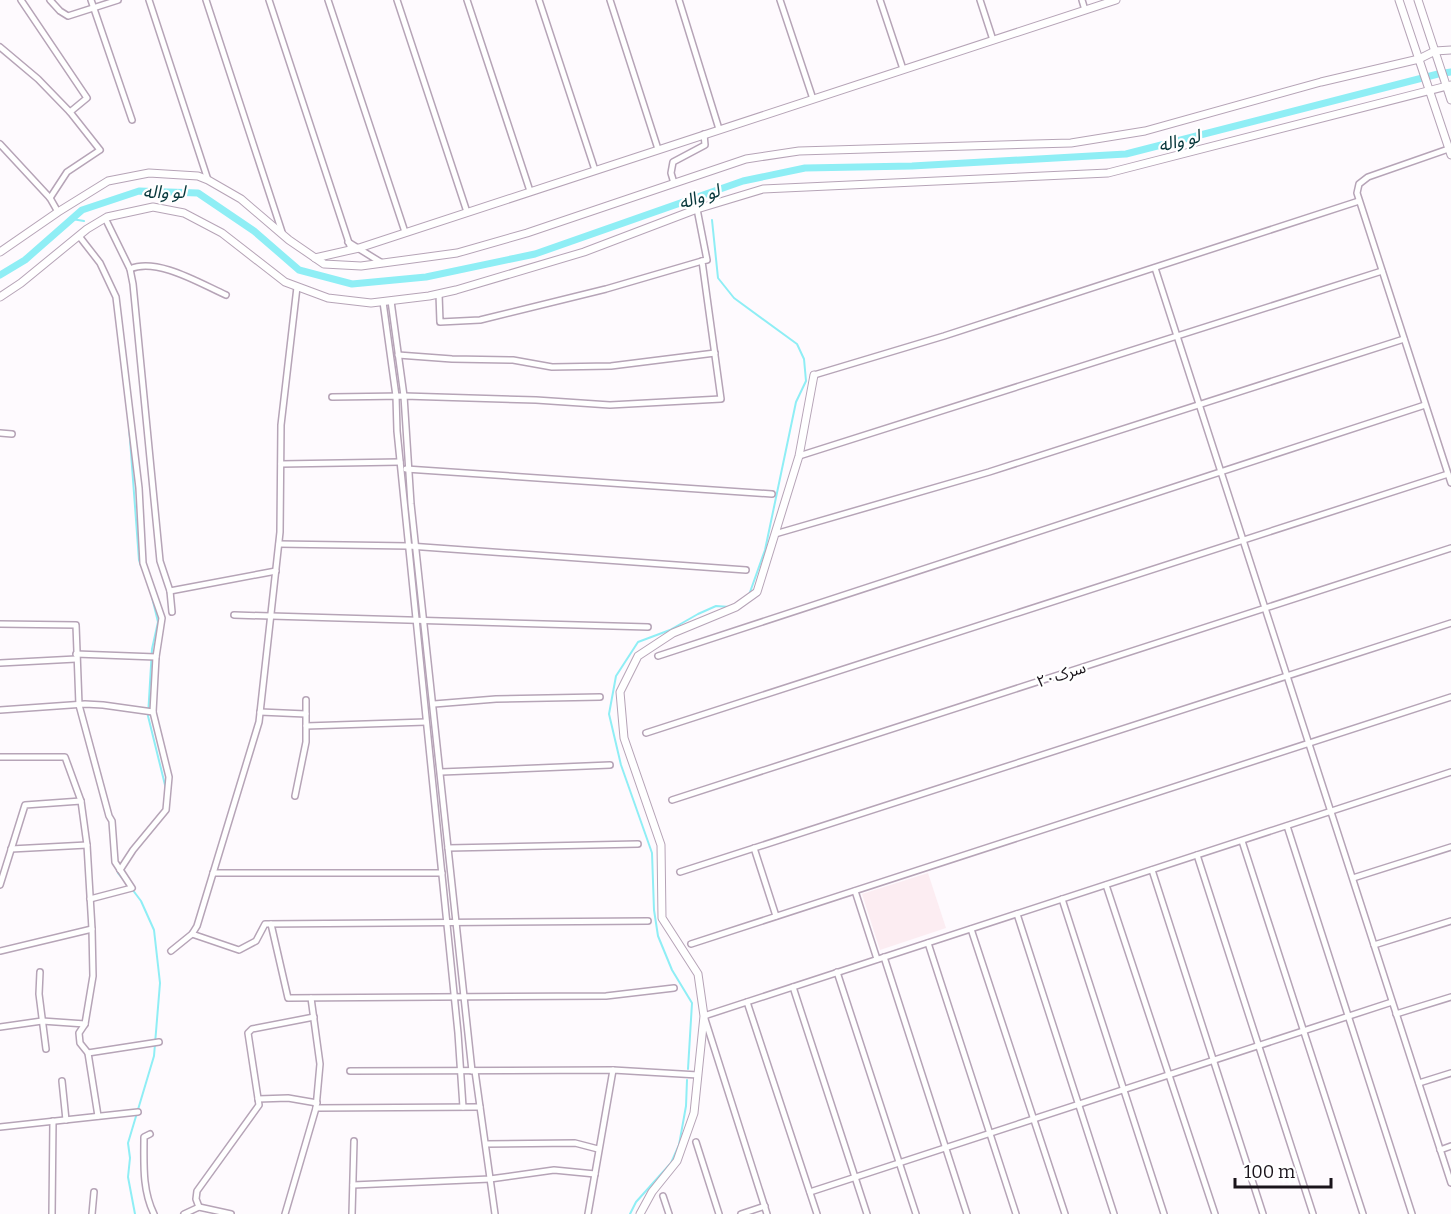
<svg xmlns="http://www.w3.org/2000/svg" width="1451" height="1214" font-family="Bitter,'Noto Sans Arabic',serif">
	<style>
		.education { fill: #fcedf2 }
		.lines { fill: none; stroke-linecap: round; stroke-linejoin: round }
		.stream { stroke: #8feef5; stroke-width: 2 }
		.canal { stroke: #8feef5; stroke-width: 7 }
		.minor-casing { stroke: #b6a4b7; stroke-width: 8 }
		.tertiary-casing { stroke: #b6a4b7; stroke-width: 9 }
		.minor { stroke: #fff; stroke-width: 5 }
		.tertiary { stroke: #fff; stroke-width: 7 }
		.labels { text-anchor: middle; stroke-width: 4.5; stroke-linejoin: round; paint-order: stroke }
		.street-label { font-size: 16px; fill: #1a141b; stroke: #fff }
		.water-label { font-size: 18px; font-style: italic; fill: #08373b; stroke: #fff }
	</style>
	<rect width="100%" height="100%" fill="#fefafe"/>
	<polygon class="education" points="928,873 946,928 880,950 862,894"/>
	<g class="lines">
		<g class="stream">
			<polyline points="72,219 84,221"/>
			<polyline points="712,220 718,278 734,298 797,344 804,359 806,381 796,402 765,550 749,595"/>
			<polyline points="108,275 115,289"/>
			<polyline points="129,426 139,560 141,566"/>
			<polyline points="152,597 158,622 152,649 148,716 166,789"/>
			<polyline points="119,870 118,873 124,880"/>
			<polyline points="132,889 141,901 154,930 160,983 154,1056 128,1143 130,1158 128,1177 135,1214"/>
			<polyline points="688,1069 692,1003 672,970 658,936 654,910 652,853 621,765 609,714 616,676 638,642 670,630 698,614 716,606 730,607"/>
			<polyline points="630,1214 636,1202 671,1163 679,1145 686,1106 687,1080"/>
		</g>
		<polyline class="canal" points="0,275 25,260 82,210 139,191 198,193 254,231 299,270 352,284 426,277 535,254 743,181 805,168 912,166 1126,154 1438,74 1451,72"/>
		<g class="minor-casing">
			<g id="minor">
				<polyline points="21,0 87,98 70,112 100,150 67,172 50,198"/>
				<polyline points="50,0 60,11 68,16 118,0"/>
				<polyline points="91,0 132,120"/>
				<polyline points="149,0 208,180"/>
				<polyline points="206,0 282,232"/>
				<polyline points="269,0 351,249"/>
				<polyline points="328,0 405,232"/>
				<polyline points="397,0 467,212"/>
				<polyline points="467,0 530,191"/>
				<polyline points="539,0 595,170"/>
				<polyline points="610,0 658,149"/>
				<polyline points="679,0 719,129"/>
				<polyline points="780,0 813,99"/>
				<polyline points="880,0 903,69"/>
				<polyline points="980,0 993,40"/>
				<polyline points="1082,0 1085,10"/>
				<polyline points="0,47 38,79 70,112"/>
				<polyline points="0,144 50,198 58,212"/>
				<polyline points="1451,148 1368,177 1359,184 1357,193 1451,483"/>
				<polyline points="674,183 671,173 673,162 705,145 704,134"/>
				<polyline points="105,218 130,269 133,284 160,561 170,591 172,612"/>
				<polyline points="79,236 100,263 116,297 139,488 143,563 162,618 156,657 153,712 169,777 166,810 133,850 120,870"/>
				<polyline points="348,242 382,263"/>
				<polyline points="1155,268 1451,1183"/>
				<path d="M130 269C157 257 201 284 226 295"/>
				<polyline points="439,294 440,322 480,320 606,289 702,261"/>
				<polyline points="391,301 404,396 411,504 472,1071"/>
				<polyline points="383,302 396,396 397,431 458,1033 463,1107"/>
				<polyline points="398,355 452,359 513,360 552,367 611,366 715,353"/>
				<polyline points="814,375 944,336 1359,201"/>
				<polyline points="332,397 404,396 536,400 610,405 721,399 702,261 707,260 697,209"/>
				<polyline points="0,433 12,434"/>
				<polyline points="799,456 1382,271"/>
				<polyline points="281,464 400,462"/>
				<polyline points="406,469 772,494"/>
				<polyline points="775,534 989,472 1404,339"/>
				<polyline points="279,544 409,546 746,570"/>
				<polyline points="170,591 276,571"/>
				<polyline points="234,615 648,627"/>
				<polyline points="0,624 76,625 79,705 109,816 112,821 115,862 132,888 90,899"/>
				<polyline points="76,654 156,657"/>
				<polyline points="658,656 1425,405"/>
				<polyline points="0,663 76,659"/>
				<polyline points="434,704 496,699 600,697"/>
				<polyline points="0,710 85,704 103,705 153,712"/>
				<polyline points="260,712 306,714"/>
				<polyline points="306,726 426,722"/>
				<polyline points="646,733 1448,474"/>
				<polyline points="0,757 65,757 81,801 87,845 92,929 93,976 85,1024 79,1033 80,1043 88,1053 98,1116"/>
				<polyline points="441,772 610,765"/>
				<polyline points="295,796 306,742 306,700"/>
				<polyline points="672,800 1451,548"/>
				<polyline points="1287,826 1412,1214"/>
				<polyline points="1242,841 1363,1214"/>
				<polyline points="448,848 638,844"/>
				<polyline points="754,848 776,916"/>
				<polyline points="11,849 87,845"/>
				<polyline points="1197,855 1313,1214"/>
				<polyline points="1152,870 1263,1214"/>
				<polyline points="680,872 1451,623"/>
				<polyline points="213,873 442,873"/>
				<polyline points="1353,878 1451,847"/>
				<polyline points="0,885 25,805 81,801"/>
				<polyline points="1106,885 1215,1214"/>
				<polyline points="855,891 877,959"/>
				<polyline points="1062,899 1164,1214"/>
				<polyline points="1017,914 1114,1214"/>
				<polyline points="271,924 288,998 606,996 674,988"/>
				<polyline points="971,929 1065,1214"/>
				<polyline points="192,934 239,950 256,941 265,924 648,921"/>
				<polyline points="928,943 1016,1214"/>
				<polyline points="691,944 1451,697"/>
				<polyline points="1374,945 1451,921"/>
				<polyline points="0,951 92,929"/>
				<polyline points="171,951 192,934 197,926 259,722 280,532 281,425 297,287"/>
				<polyline points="884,957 967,1214"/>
				<polyline points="40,972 39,994 46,1049"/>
				<polyline points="837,972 916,1214"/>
				<polyline points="793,987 867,1214"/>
				<polyline points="311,998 320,1064 316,1108"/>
				<polyline points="747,1002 817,1214"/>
				<polyline points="1396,1014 1451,997"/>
				<polyline points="0,1027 42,1021 85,1024"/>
				<polyline points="88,1053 159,1042"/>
				<polyline points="350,1071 613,1070 698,1075"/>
				<polyline points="475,1071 495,1214"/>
				<polyline points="62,1081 66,1120"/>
				<polyline points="1419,1083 1451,1073"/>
				<polyline points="258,1099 288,1098 317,1103"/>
				<polyline points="0,1127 138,1112"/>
				<path d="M150 1134 144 1137C144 1163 142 1190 154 1214"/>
				<polyline points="696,1142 719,1214"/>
				<polyline points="486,1144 575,1143 598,1149"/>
				<polyline points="1440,1150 1451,1146"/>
				<polyline points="353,1185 490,1179 554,1170 595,1174"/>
				<polyline points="810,1192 1392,1002"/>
				<polyline points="663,1196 669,1214"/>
				<polyline points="199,1207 196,1199 197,1191 259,1105 248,1033 252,1029 314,1017"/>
				<polyline points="52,1214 53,1121"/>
				<polyline points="92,1214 94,1192"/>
				<polyline points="184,1214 199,1207 231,1214"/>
				<polyline points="285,1214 316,1108 480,1107"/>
				<polyline points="352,1214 354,1141"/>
				<polyline points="588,1214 613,1070"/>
				<polyline points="741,1214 765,1206"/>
				<polyline points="767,1214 704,1016 1451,772"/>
			</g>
		</g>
		<g class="tertiary-casing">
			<g id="tertiary">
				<polyline points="1399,0 1451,155"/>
				<polyline points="1418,0 1451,100"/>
				<polyline points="0,252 58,212 108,181 149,173 198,176 208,180 241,199 289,240 324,264 361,266 457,253 527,233 746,159 799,151 1071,143 1145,131 1321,82 1419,59 1435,51 1451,50"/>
				<polyline points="315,258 359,248 1116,0"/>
				<polyline points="0,297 21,283 87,229 107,217 153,207 184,213 222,233 285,282 328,298 371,303 429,296 456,290 584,252 697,209 763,189 1108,173 1451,85"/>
				<polyline points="640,1214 652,1192 677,1161 694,1113 704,1016 698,974 662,918 661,845 624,738 620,692 638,656 673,633 736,607 757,592 799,456 814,375"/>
			</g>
		</g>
		<use href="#minor" class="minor"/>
		<use href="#tertiary" class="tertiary"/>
	</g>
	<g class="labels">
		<g class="street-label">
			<text transform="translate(1061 674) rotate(-18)" y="6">سرک۲۰</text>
		</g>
		<g class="water-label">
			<text transform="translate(1179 141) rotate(-14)" y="6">لو واله</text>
			<text x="164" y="198">لو واله</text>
			<text transform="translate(699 197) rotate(-19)" y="6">لو واله</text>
		</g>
	</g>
	<path d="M1235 1178v9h96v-9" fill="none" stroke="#1a141b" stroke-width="3"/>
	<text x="1244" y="1178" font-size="18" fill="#1a141b" stroke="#ffffff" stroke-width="4.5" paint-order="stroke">100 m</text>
</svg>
